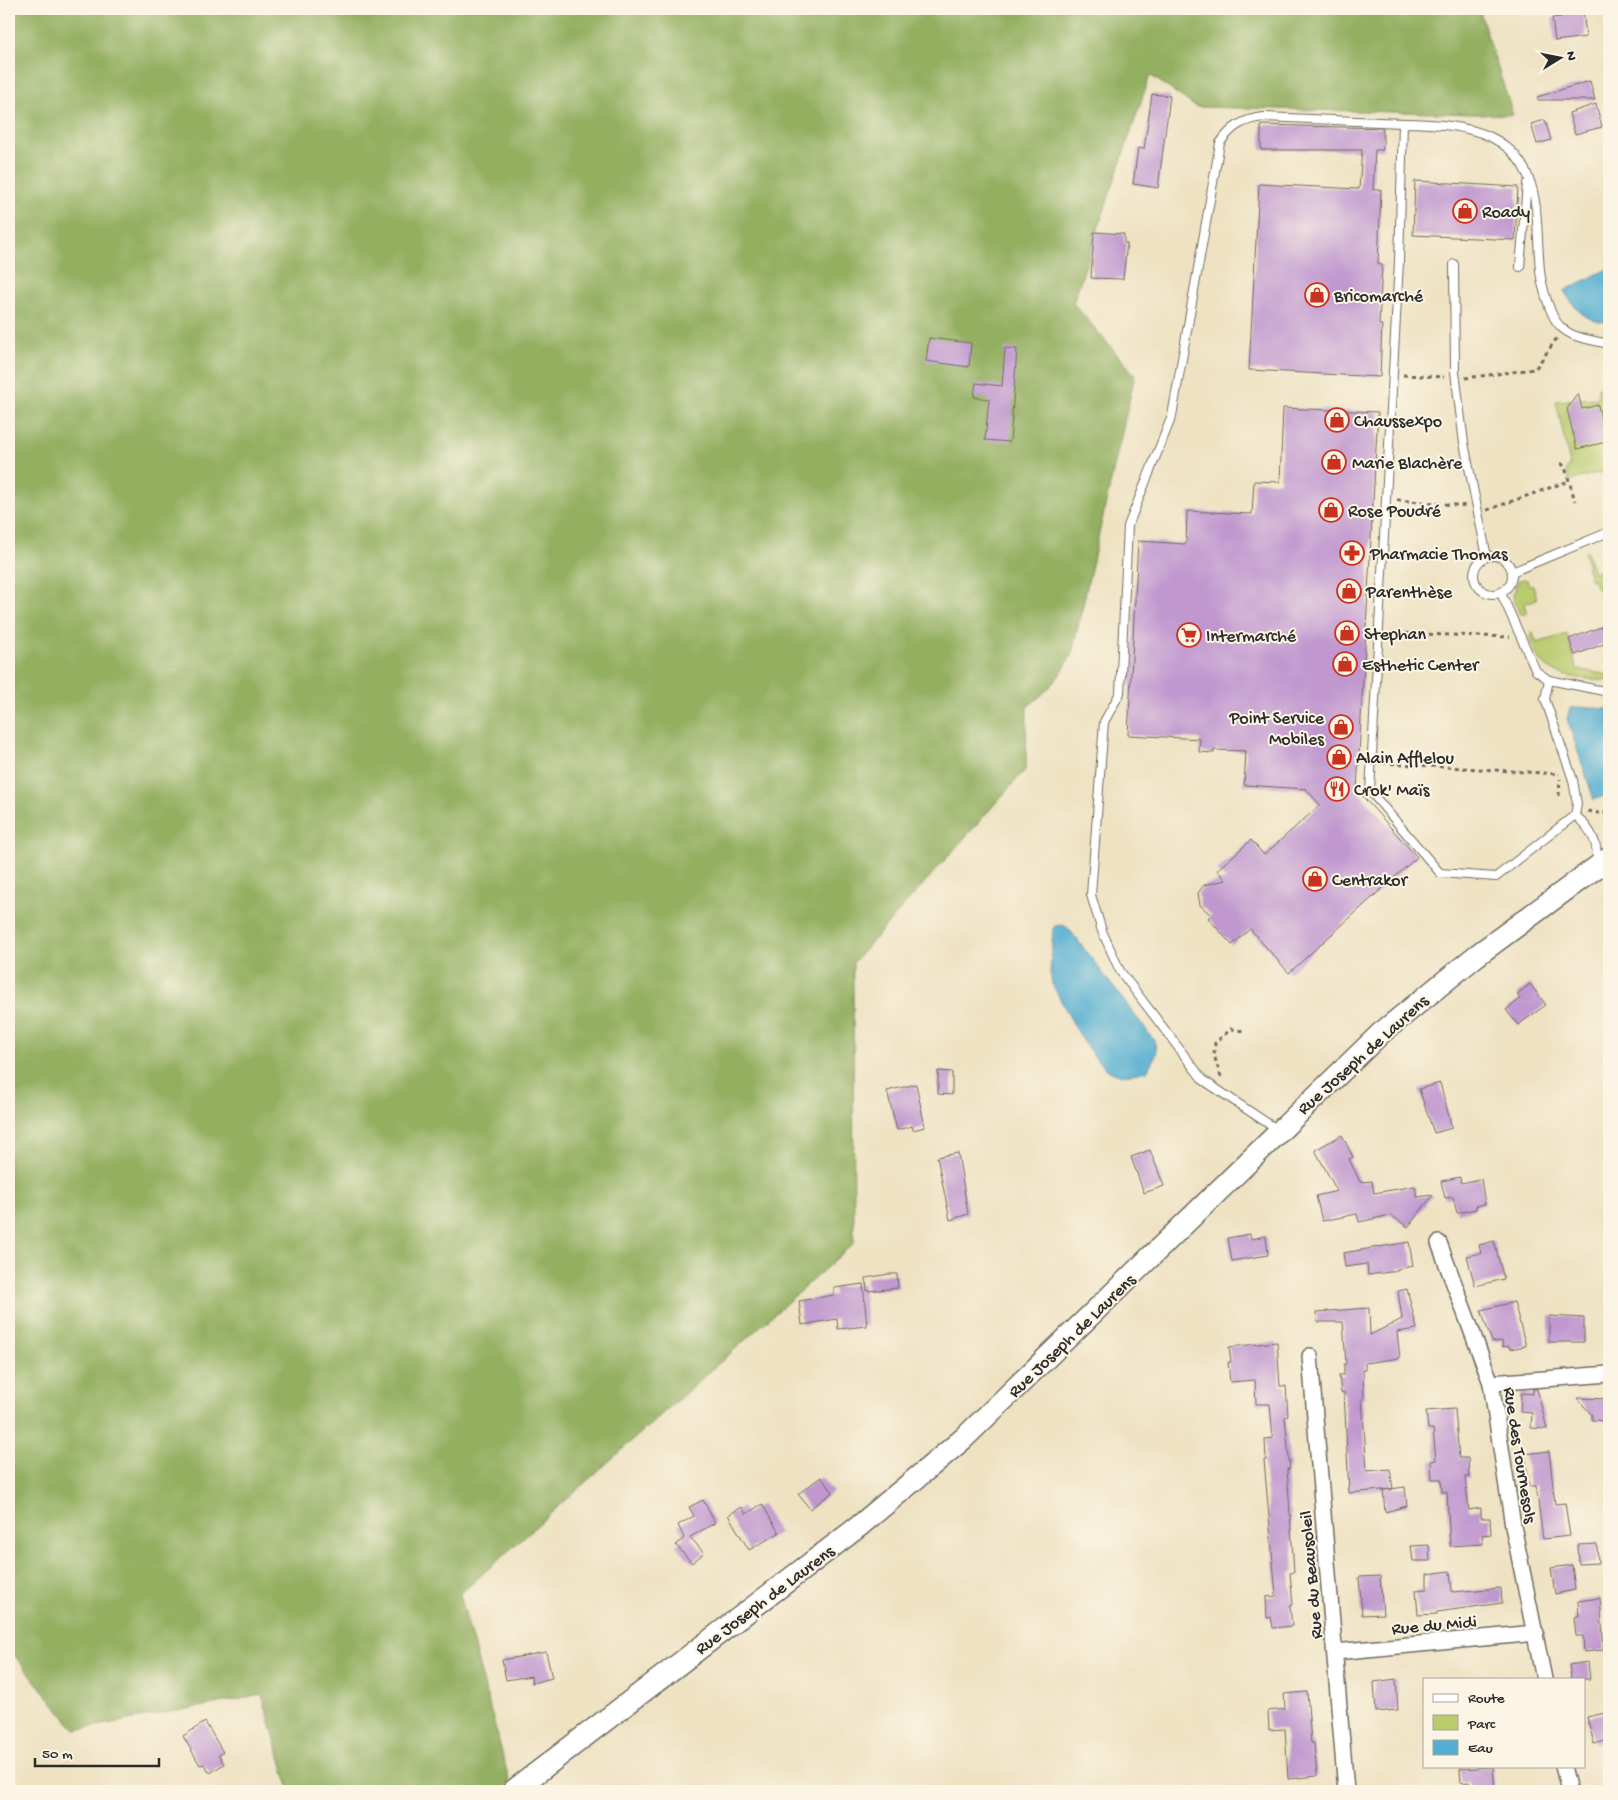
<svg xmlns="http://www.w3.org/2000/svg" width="1618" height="1800" font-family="'Gochi Hand',sans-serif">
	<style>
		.green { fill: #bacb6e; stroke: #727b4c }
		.forest { fill: #93af61; stroke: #5f6d46 }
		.water { fill: #53aed1; stroke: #3f6c7e }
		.building { fill: #c097cf }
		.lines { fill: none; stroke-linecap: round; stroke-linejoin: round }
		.service-casing { stroke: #6f6b60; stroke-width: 10 }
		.minor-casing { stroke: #6f6b60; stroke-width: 18 }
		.secondary-casing { stroke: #6f6b60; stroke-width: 24 }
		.path { stroke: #6f6b60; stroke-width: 3; stroke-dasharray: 4 4; stroke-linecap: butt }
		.service { stroke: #fff; stroke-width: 8 }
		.minor { stroke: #fff; stroke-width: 15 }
		.secondary { stroke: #fff; stroke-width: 21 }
		.labels { text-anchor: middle; stroke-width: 4; stroke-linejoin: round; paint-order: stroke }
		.poi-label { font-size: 18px; fill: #2b2b2b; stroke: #fcf5e5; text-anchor: start }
		.street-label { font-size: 18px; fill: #2b2b2b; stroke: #fcf5e5 }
	</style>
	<rect width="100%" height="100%" fill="#fcf5e5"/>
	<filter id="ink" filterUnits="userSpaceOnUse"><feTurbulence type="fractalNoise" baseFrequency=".02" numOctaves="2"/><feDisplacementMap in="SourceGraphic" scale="10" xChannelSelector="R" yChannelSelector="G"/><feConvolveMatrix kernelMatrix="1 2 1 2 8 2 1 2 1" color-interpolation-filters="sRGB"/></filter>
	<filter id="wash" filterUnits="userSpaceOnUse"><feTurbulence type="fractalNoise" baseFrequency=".0096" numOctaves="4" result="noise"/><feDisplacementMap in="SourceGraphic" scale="20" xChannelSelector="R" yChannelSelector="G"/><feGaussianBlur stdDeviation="1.12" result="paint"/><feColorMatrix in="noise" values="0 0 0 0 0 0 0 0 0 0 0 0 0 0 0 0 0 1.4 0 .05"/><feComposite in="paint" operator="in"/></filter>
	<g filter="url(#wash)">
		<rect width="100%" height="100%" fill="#eee2c2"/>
		<g class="green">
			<path d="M1598 387C1617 406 1609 447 1609 472L1608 470 1569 481 1566 470 1570 464 1556 401 1598 398Z"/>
			<polygon points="1587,552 1594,572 1606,570 1598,590 1593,580 1591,580 1586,566 1588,565 1584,553"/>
			<polygon points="1522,579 1527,580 1529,585 1533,585 1537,599 1524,604 1527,613 1525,615 1519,613 1513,595 1518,581"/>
			<path d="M1532 631 1537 643 1567 634 1577 669 1609 675V681C1586 678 1552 680 1538 657 1534 651 1532 642 1529 636Z"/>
		</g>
		<path class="forest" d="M9 9H1479L1513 115 1196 107 1150 75 1073 303 1135 375 1072 653C1062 676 1047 692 1027 707L1026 769 853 963 854 1243 460 1594 510 1783 499 1791H290L262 1695 75 1730 9 1649Z"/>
		<g class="water">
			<path d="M1609 268V322C1585 322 1576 310 1564 291Z"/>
			<polygon points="1579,707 1609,709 1609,794 1594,800 1567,719 1570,708"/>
			<path d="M1063 925 1069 929 1154 1040 1157 1053 1147 1071C1136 1073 1127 1076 1116 1074 1091 1067 1065 1006 1052 984L1050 973 1053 929 1055 926Z"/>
		</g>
		<g id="blocks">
			<g class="building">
				<polygon points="1560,9 1583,9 1586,37 1555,41 1552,18 1561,17"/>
				<polygon points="1590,81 1595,100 1538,100 1537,97"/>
				<polygon points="1152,94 1170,96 1158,188 1133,184 1138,148 1144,149"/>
				<polygon points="1596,104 1602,127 1575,134 1569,113"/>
				<polygon points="1545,120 1551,140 1537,144 1531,124"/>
				<polygon points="1261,125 1383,128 1383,150 1375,150 1373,190 1381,190 1378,264 1382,265 1379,325 1382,325 1380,377 1249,370 1259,184 1359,189 1362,150 1261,150"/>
				<polygon points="1415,181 1518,187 1515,240 1413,235"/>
				<polygon points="1094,232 1124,234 1124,243 1127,243 1123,279 1091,278"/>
				<polygon points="929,338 971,343 969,367 926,361"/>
				<polygon points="1005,348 1017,349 1010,442 985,440 989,399 974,397 976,383 1002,386"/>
				<polygon points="1578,393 1582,409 1598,405 1606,442 1577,449 1567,409"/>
				<polygon points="1283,408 1378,412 1357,790 1417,857 1289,973 1250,929 1232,945 1208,918 1211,915 1200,905 1198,893 1204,885 1226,880 1217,870 1251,840 1264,855 1320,805 1306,789 1244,785 1246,751 1214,750 1214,753 1199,752 1200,739 1128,735 1138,541 1186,544 1187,511 1252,514 1254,481 1280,482"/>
				<polygon points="1609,624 1609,642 1575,655 1569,639"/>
				<polygon points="1530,984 1546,1005 1518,1025 1506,1010 1520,999 1517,994"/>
				<polygon points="938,1071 952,1072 952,1095 938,1094"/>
				<polygon points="1440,1083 1452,1128 1434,1133 1419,1089"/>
				<polygon points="916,1084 925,1127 913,1130 912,1126 897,1130 887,1091"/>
				<polygon points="1342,1135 1353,1157 1349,1159 1360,1182 1372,1181 1374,1193 1415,1186 1417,1197 1433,1195 1408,1227 1391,1215 1359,1222 1357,1214 1322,1221 1316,1196 1337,1191 1315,1150"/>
				<polygon points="1150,1150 1164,1186 1144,1193 1131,1157"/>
				<polygon points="958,1153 968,1214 950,1220 937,1157"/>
				<polygon points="1460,1177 1461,1183 1481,1179 1485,1204 1476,1206 1476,1209 1457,1213 1453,1197 1445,1198 1441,1181"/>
				<polygon points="1250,1234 1251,1239 1266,1236 1268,1255 1232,1261 1228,1238"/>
				<polygon points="1494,1241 1504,1279 1475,1286 1467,1256 1481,1253 1479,1245"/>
				<polygon points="1409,1242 1413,1266 1397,1269 1397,1271 1368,1275 1367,1264 1345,1267 1343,1253"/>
				<polygon points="889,1274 897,1274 898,1288 867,1291 866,1278"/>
				<polygon points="863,1284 867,1326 838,1329 837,1319 802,1325 799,1301 834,1295 834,1288"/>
				<polygon points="1407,1289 1417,1329 1397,1332 1400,1358 1365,1363 1365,1370 1363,1370 1364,1399 1362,1399 1367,1471 1390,1469 1393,1489 1349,1493 1344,1392 1341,1393 1339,1375 1344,1375 1344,1364 1346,1364 1343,1322 1317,1322 1316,1312 1369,1308 1370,1335 1402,1319 1398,1291"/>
				<polygon points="1514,1302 1526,1346 1510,1349 1509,1346 1503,1347 1502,1341 1492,1342 1481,1310"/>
				<polygon points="1549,1316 1584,1318 1584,1342 1549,1342"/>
				<polygon points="1277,1342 1280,1386 1286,1386 1288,1416 1285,1417 1290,1469 1287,1469 1294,1572 1290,1573 1293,1605 1290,1606 1292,1626 1273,1628 1271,1617 1267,1618 1266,1597 1276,1596 1264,1460 1266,1460 1265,1439 1273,1438 1270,1404 1256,1404 1255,1380 1230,1382 1228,1362 1231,1362 1229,1347"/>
				<polygon points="1533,1389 1537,1389 1547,1429 1531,1428 1532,1413 1520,1412 1521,1393 1533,1394"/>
				<polygon points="1577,1398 1609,1399 1609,1421 1592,1420 1592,1415"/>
				<polygon points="1455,1409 1459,1458 1468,1458 1469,1477 1465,1477 1469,1510 1481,1508 1481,1518 1490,1518 1491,1534 1482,1535 1483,1544 1450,1546 1447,1492 1442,1492 1441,1479 1432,1479 1431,1461 1436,1460 1433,1429 1428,1429 1426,1411"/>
				<polygon points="1549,1451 1555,1504 1565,1503 1570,1536 1543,1539 1536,1486 1529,1486 1525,1454"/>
				<polygon points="821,1477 833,1492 810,1509 798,1494"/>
				<polygon points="1405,1487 1407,1506 1385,1512 1383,1490"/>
				<polygon points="703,1500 715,1523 690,1537 704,1553 692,1563 676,1545 684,1538 678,1525 694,1516 689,1507"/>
				<polygon points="762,1504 779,1533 749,1550 728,1515 742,1507 746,1514"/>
				<polygon points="1597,1544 1598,1563 1579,1564 1578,1545"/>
				<polygon points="1429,1545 1430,1561 1413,1561 1411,1546"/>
				<polygon points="1572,1565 1575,1590 1555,1594 1551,1568"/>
				<polygon points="1450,1571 1452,1592 1501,1588 1502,1603 1437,1612 1437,1614 1418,1615 1416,1590 1427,1589 1427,1574"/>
				<polygon points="1380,1576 1383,1614 1362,1615 1359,1577"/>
				<polygon points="1600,1598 1604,1650 1584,1652 1583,1636 1576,1636 1574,1617 1579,1616 1578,1601"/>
				<polygon points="546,1652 552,1678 532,1683 531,1676 506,1680 502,1660"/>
				<polygon points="1588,1662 1590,1679 1571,1679 1569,1665"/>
				<polygon points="1396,1679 1398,1710 1376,1712 1374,1682"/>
				<polygon points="1307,1692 1311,1743 1314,1743 1317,1776 1288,1779 1285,1729 1269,1730 1268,1711 1285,1709 1284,1694"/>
				<polygon points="1605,1713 1606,1716 1609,1716 1609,1740 1594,1744 1587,1717"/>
				<polygon points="205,1722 223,1752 219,1755 224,1764 210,1773 204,1764 200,1765 183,1736"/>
				<polygon points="1493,1767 1495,1791 1470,1791 1469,1782 1461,1783 1460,1769"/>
			</g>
		</g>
	</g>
	<g filter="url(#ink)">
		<use href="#blocks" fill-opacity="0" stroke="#6f6b60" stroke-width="1"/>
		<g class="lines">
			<g class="service-casing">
				<g id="service">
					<polyline points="1454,264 1455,372 1464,443 1487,557"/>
					<polyline points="1520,267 1527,184"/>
					<circle cx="1493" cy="575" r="19"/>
					<polyline points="1512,572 1609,532"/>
					<polyline points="1501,593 1536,671 1549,680 1609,692"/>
					<path d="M1549 680 1545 699 1573 780 1577 804 1575 815 1496 877 1440 873 1370 791 1399 262 1403 123C1468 124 1528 131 1536 209 1538 229 1538 249 1540 270 1541 283 1550 317 1560 326 1572 339 1593 340 1609 344"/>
					<path d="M1575 815C1590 828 1600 843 1596 863"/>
					<path d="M1279 1131 1203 1080 1120 971 1102 931 1091 895 1104 722 1120 693 1128 526 1172 416 1220 143C1232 126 1244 119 1264 117L1403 123"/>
				</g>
			</g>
			<g class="minor-casing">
				<g id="minor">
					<polyline points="1439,1243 1491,1383 1513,1526 1544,1679"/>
					<polyline points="1310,1356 1346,1791"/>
					<polyline points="1491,1383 1609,1374"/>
					<polyline points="1335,1652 1536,1633"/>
					<polyline points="1563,1766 1569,1791"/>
				</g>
			</g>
			<g class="secondary-casing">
				<polyline id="secondary" points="513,1791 858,1527 963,1439 1380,1034 1476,956 1609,858"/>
			</g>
			<g class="path">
				<polyline points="1403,375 1444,377"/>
				<polyline points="1465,378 1535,369 1557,338"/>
				<polyline points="1561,463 1565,467 1575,501"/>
				<polyline points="1397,500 1467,506"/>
				<polyline points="1487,510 1569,481"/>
				<polyline points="1391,635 1391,633 1510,637"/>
				<polyline points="1383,763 1559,774"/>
				<polyline points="1559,796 1560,779"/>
				<polyline points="1588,811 1603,814 1609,812"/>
				<polyline points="1221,1077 1214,1055 1215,1043 1231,1029 1244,1031"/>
			</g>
			<use href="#service" class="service"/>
			<use href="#minor" class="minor"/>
			<use href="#secondary" class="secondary"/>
		</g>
	</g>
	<defs>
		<g id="shop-ring" transform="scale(1.25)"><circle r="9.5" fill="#fcf5e5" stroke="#c8321e" stroke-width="1.5"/><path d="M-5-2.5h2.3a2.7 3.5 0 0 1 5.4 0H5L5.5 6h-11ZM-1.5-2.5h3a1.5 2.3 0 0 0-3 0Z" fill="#c8321e"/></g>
		<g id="pharmacy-ring" transform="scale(1.25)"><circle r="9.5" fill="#fcf5e5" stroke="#c8321e" stroke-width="1.5"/><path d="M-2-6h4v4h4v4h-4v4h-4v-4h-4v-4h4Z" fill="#c8321e"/></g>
		<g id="supermarket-ring" transform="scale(1.25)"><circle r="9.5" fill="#fcf5e5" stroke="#c8321e" stroke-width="1.5"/><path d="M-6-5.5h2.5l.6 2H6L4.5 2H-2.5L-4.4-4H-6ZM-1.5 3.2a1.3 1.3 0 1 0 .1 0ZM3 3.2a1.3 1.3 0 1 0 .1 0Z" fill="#c8321e"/></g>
		<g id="restaurant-ring" transform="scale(1.25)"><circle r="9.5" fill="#fcf5e5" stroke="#c8321e" stroke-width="1.5"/><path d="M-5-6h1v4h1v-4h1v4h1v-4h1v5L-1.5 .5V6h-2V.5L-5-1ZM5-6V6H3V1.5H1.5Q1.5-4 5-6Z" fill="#c8321e"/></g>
	</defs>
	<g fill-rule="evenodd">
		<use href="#shop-ring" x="1465" y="211"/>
		<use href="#shop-ring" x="1317" y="295"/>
		<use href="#shop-ring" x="1337" y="420"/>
		<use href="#shop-ring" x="1334" y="462"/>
		<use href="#shop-ring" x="1331" y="510"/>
		<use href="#pharmacy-ring" x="1352" y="553"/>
		<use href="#shop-ring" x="1349" y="591"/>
		<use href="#shop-ring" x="1347" y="633"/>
		<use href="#supermarket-ring" x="1189" y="635"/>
		<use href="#shop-ring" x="1345" y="664"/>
		<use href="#shop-ring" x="1341" y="727"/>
		<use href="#shop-ring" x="1339" y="757"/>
		<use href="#restaurant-ring" x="1337" y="789"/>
		<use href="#shop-ring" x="1315" y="879"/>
	</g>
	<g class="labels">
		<g class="poi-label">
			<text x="1482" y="217">Roady</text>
			<text x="1334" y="301">Bricomarché</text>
			<text x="1354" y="426">Chaussexpo</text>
			<text x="1352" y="468">Marie Blachère</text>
			<text x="1348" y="516">Rose Poudré</text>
			<text x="1370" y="559">Pharmacie Thomas</text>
			<text x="1366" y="597">Parenthèse</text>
			<text x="1364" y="639">Stephan</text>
			<text x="1206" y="641">Intermarché</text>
			<text x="1362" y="670">Esthetic Center</text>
			<text x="1324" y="723" text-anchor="end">Point Service<tspan x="1324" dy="21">Mobiles</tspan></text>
			<text x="1356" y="763">Alain Afflelou</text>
			<text x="1354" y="795">Crok' Maïs</text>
			<text x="1332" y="885">Centrakor</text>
		</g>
		<g class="street-label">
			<text transform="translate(1362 1054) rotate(-42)" y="6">Rue Joseph de Laurens</text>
			<text transform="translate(1071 1335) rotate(-44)" y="6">Rue Joseph de Laurens</text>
			<text transform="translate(1521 1455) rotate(81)" y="6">Rue des Tournesols</text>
			<text transform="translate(1310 1575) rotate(-95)" y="6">Rue du Beausoleil</text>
			<text transform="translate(764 1599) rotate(-37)" y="6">Rue Joseph de Laurens</text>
			<text transform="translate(1434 1624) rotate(-5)" y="6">Rue du Midi</text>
		</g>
	</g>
	<rect width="1618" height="1800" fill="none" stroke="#fcf5e5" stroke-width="30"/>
	<rect x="1423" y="1678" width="162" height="90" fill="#fcf5e5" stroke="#a8a49b"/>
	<rect x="1433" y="1694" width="25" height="8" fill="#ffffff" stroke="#a8a49b"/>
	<text x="1468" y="1702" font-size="15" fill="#2b2b2b">Route</text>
	<rect x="1433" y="1715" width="25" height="15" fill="#bacb6e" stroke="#a8a49b"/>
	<text x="1468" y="1728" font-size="15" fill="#2b2b2b">Parc</text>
	<rect x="1433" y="1740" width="25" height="15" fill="#53aed1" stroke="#a8a49b"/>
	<text x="1468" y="1752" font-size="15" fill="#2b2b2b">Eau</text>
	<g transform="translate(1560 58) rotate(80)" stroke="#fcf5e5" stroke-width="4" paint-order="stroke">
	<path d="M0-4L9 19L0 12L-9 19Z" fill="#2b2b2b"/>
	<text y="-8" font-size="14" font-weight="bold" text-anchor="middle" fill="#2b2b2b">N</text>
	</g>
	<path d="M35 1758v8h124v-8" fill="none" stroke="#2b2b2b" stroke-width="2.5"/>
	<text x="42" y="1758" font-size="15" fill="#2b2b2b" stroke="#fcf5e5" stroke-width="4" paint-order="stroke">50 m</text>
</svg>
